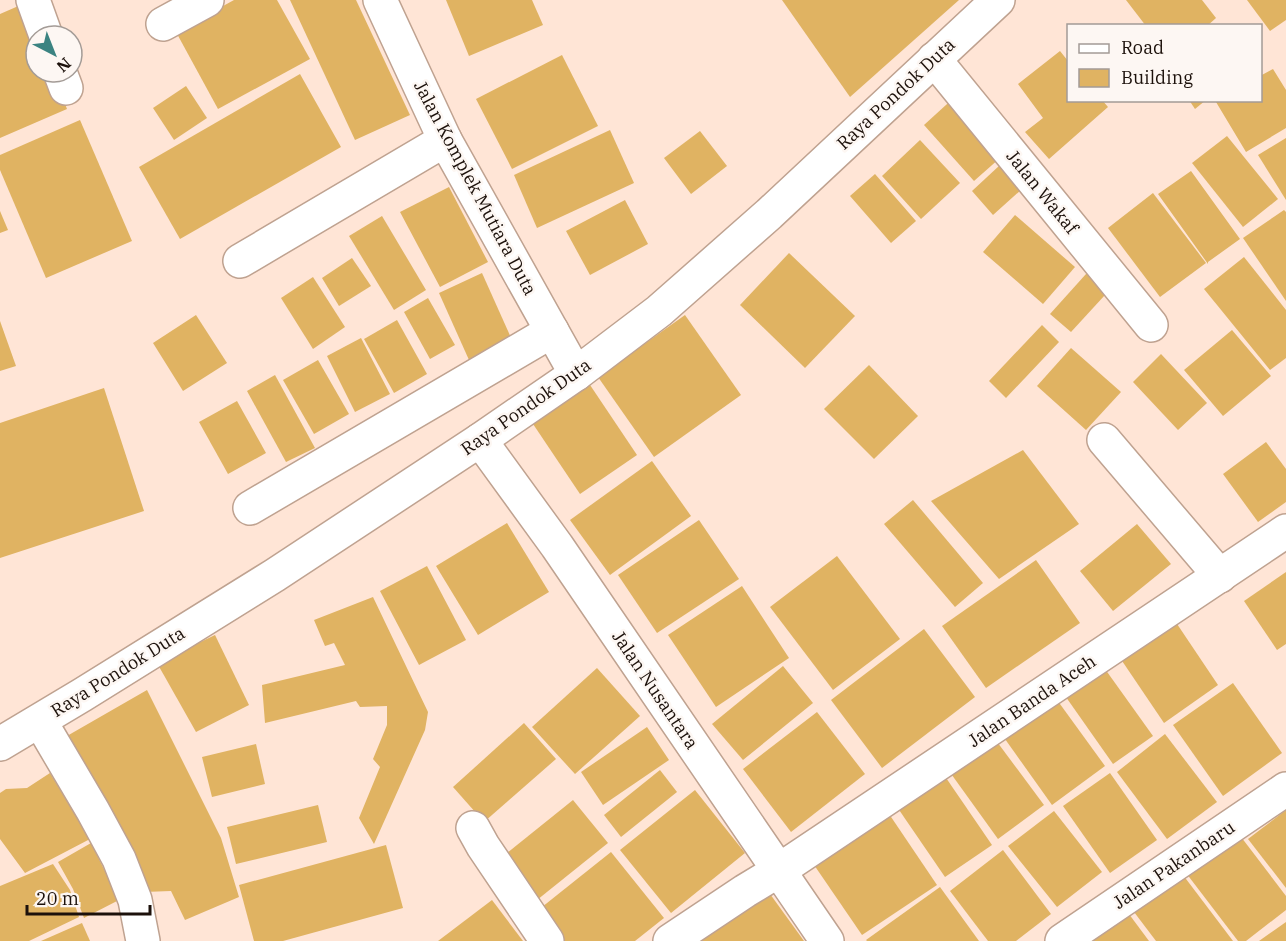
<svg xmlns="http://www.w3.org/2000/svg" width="1286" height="941" font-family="'IBM Plex Serif',serif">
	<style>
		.building { fill: #e0b362 }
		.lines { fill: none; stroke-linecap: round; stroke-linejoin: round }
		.minor-casing { stroke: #bfa290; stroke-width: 36 }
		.major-casing { stroke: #bfa290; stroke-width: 36 }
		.minor { stroke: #fff; stroke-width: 33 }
		.major { stroke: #fff; stroke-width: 33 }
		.labels { text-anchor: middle; stroke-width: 5; stroke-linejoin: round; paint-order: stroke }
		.street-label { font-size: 18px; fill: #1c110b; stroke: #fdf7f3 }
	</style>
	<rect width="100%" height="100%" fill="#ffe5d6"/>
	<g class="building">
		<polygon points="234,0 277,0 310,59 218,109 176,32"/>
		<polygon points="290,0 356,0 410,115 355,140"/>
		<polygon points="446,0 532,0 543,25 469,56"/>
		<polygon points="782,0 959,0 850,97"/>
		<polygon points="1126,0 1202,0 1216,18 1207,26 1146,26"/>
		<polygon points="1247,0 1286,0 1286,20 1270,31"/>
		<polygon points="23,4 36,35 36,72 52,72 67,109 0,138 0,14"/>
		<polygon points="1060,51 1068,61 1068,100 1102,100 1108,107 1049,159 1025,132 1043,118 1018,84"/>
		<polygon points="562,55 598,126 512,169 476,99"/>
		<polygon points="1273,69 1286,90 1286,128 1246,152 1216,102 1218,100 1260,100 1260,76"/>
		<polygon points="300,74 341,147 180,239 139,167"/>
		<polygon points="186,86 207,118 174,140 153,108"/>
		<polygon points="958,94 1009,150 974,181 924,125"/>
		<polygon points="1189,100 1206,100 1195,109"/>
		<polygon points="80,120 132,241 46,278 0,170 0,155"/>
		<polygon points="610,130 634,183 537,228 514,175"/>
		<polygon points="700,131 727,166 691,194 664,158"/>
		<polygon points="1227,136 1278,199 1243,227 1192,163"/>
		<polygon points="1286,138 1286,200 1258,155"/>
		<polygon points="920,140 960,183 921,219 882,176"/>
		<polygon points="1000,165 1022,189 993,215 972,191"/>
		<polygon points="1191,171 1240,239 1208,262 1208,264 1158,194"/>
		<polygon points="875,174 916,221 891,243 850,196"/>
		<polygon points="449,187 488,262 440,287 400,212"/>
		<polygon points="1153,193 1206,263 1160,297 1108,228"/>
		<polygon points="625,200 648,244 590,275 566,231"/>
		<polygon points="1284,210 1286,212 1286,301 1243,238"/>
		<polygon points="0,211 8,230 0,233"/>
		<polygon points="1015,215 1075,267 1043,304 983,252"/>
		<polygon points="382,216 426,290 394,310 349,236"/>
		<polygon points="789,253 855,316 805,368 740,305"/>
		<polygon points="1244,257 1286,310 1286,358 1270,370 1204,289"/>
		<polygon points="352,258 371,286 339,306 322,278"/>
		<polygon points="1095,264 1116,283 1071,332 1050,314"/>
		<polygon points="482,273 512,340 469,360 439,293"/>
		<polygon points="313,277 345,327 313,349 281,298"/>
		<polygon points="428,298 455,345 430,359 404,312"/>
		<polygon points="196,315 227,363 183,391 153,343"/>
		<polygon points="685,315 741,395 654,457 598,377"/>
		<polygon points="397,320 427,374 394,393 364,339"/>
		<polygon points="0,321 16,366 0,371"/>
		<polygon points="1042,325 1059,342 1006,398 989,381"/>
		<polygon points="1232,330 1271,376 1223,416 1184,370"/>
		<polygon points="361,338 390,394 355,412 327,356"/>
		<polygon points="1071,348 1121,392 1086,430 1037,386"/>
		<polygon points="1161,354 1207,403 1178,430 1133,382"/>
		<polygon points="318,360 349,414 314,434 283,380"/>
		<polygon points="869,365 918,416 874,459 824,409"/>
		<polygon points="275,375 315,448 286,462 247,391"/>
		<polygon points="586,379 637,455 580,494 529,418"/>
		<polygon points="104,388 144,511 0,558 0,423"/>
		<polygon points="237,401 266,453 228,474 199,422"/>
		<polygon points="1266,442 1286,469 1286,502 1258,522 1223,474"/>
		<polygon points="1023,450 1079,524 999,579 931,501"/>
		<polygon points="652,461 691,516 610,575 570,520"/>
		<polygon points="913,500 983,583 955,607 884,524"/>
		<polygon points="699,520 739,579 657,633 618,575"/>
		<polygon points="507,523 549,592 478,635 436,566"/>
		<polygon points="1137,524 1171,564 1113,611 1080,571"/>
		<polygon points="837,556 900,639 833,690 770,607"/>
		<polygon points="1036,560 1080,623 986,688 942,626"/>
		<polygon points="427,566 466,640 419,665 380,591"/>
		<polygon points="1286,572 1286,644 1277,650 1244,601"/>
		<polygon points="742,586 789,658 716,707 668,635"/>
		<polygon points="373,597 428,712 425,730 374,844 359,818 380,767 373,759 387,725 387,706 360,707 356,701 265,723 262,685 345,665 334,643 325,646 314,620"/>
		<polygon points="1169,612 1218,685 1164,723 1114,649"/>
		<polygon points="924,629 975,697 882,768 831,700"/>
		<polygon points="215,635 249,705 196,732 157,663"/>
		<polygon points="1100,662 1153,736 1113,764 1061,690"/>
		<polygon points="783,666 813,703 743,760 712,724"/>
		<polygon points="597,668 640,716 575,774 532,727"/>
		<polygon points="1233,683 1282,753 1223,796 1173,725"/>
		<polygon points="147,690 221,838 239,897 185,920 171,891 144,892 60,740"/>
		<polygon points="1052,693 1105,766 1052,805 1000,732"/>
		<polygon points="817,712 865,774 791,832 743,769"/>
		<polygon points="524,723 556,759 484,822 453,787"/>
		<polygon points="647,727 669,760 603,805 581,772"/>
		<polygon points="989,731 1044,805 998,839 944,764"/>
		<polygon points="1165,734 1217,802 1167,839 1117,772"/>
		<polygon points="256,744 265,784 212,797 202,757"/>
		<polygon points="660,770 677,792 621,837 604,815"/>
		<polygon points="942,772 992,845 945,877 895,804"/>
		<polygon points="50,773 90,839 25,873 0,839 0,793 6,789 27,788"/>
		<polygon points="1110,773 1157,840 1110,873 1063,806"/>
		<polygon points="695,790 745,853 671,913 620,850"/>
		<polygon points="573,800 608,843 537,900 502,857"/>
		<polygon points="318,805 327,842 236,864 227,827"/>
		<polygon points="885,808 937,885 862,935 810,859"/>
		<polygon points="1286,810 1286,888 1248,839"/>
		<polygon points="1054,811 1102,872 1057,907 1008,846"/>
		<polygon points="1235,829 1286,896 1286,910 1246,941 1238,941 1183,869"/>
		<polygon points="91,843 107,875 117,901 84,918 73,889 58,862"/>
		<polygon points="386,845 403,908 283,941 254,941 239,885"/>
		<polygon points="1003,850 1051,914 1016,941 988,941 950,891"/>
		<polygon points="611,852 664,918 635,941 561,941 537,911"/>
		<polygon points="53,864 70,890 79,917 29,941 0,941 0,886"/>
		<polygon points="1180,871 1233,941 1156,941 1131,908"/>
		<polygon points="765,887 804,941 690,941"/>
		<polygon points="940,887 979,941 867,941 866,940"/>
		<polygon points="492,900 523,941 438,941"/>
		<polygon points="1123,906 1149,941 1077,941"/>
		<polygon points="1286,922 1286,941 1259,941"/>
		<polygon points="82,923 90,941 41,941"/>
	</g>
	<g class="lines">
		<g class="minor-casing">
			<g id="minor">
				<polyline points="33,0 46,36"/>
				<polyline points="380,0 445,140 576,374"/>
				<polyline points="163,24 207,0"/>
				<polyline points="934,59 1151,325"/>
				<polyline points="60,72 66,88"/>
				<polyline points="240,261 445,140"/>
				<polyline points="480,440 557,546 827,941"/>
				<polyline points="1104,440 1220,576"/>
				<polyline points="250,508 552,331"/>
				<polyline points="40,721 93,811 119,859 135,900 143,941"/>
				<polyline points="473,828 483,846 547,941"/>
				<polyline points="670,941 745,891 778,871 1286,531"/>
				<polyline points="1062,941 1286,789"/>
			</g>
		</g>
		<g class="major-casing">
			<polyline id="major" points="0,744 82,695 275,575 480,440 576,374 659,311 769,214 998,0"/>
		</g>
		<use href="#minor" class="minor"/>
		<use href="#major" class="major"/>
	</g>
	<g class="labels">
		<g class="street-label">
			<text transform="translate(896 94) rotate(-43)" y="6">Raya Pondok Duta</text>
			<text transform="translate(475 188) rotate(62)" y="6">Jalan Komplek Mutiara Duta</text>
			<text transform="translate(1042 192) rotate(51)" y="6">Jalan Wakaf</text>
			<text transform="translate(526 407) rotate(-35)" y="6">Raya Pondok Duta</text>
			<text transform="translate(118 672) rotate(-32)" y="6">Raya Pondok Duta</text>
			<text transform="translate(655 690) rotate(56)" y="6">Jalan Nusantara</text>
			<text transform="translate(1032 701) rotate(-34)" y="6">Jalan Banda Aceh</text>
			<text transform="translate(1174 865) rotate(-34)" y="6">Jalan Pakanbaru</text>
		</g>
	</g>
	<rect x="1067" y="24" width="195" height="78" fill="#fdf7f3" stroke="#a39b96" stroke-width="1.5"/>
	<rect x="1079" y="44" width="30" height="9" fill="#ffffff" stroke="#a39b96" stroke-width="1.5"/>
	<text x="1121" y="54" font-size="18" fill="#1c110b">Road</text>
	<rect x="1079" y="69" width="30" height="18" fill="#e0b362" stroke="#a39b96" stroke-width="1.5"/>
	<text x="1121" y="84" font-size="18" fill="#1c110b">Building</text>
	<g transform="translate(54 54) rotate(138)"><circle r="28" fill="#fdf7f3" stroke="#a39b96" stroke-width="1.5"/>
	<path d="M0-4.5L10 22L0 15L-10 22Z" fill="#3b8381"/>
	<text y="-9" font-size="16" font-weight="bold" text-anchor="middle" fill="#1c110b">N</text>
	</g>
	<path d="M27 905v9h123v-9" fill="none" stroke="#1c110b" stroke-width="3"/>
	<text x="36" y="905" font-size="18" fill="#1c110b" stroke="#fdf7f3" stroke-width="4.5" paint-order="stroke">20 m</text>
</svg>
